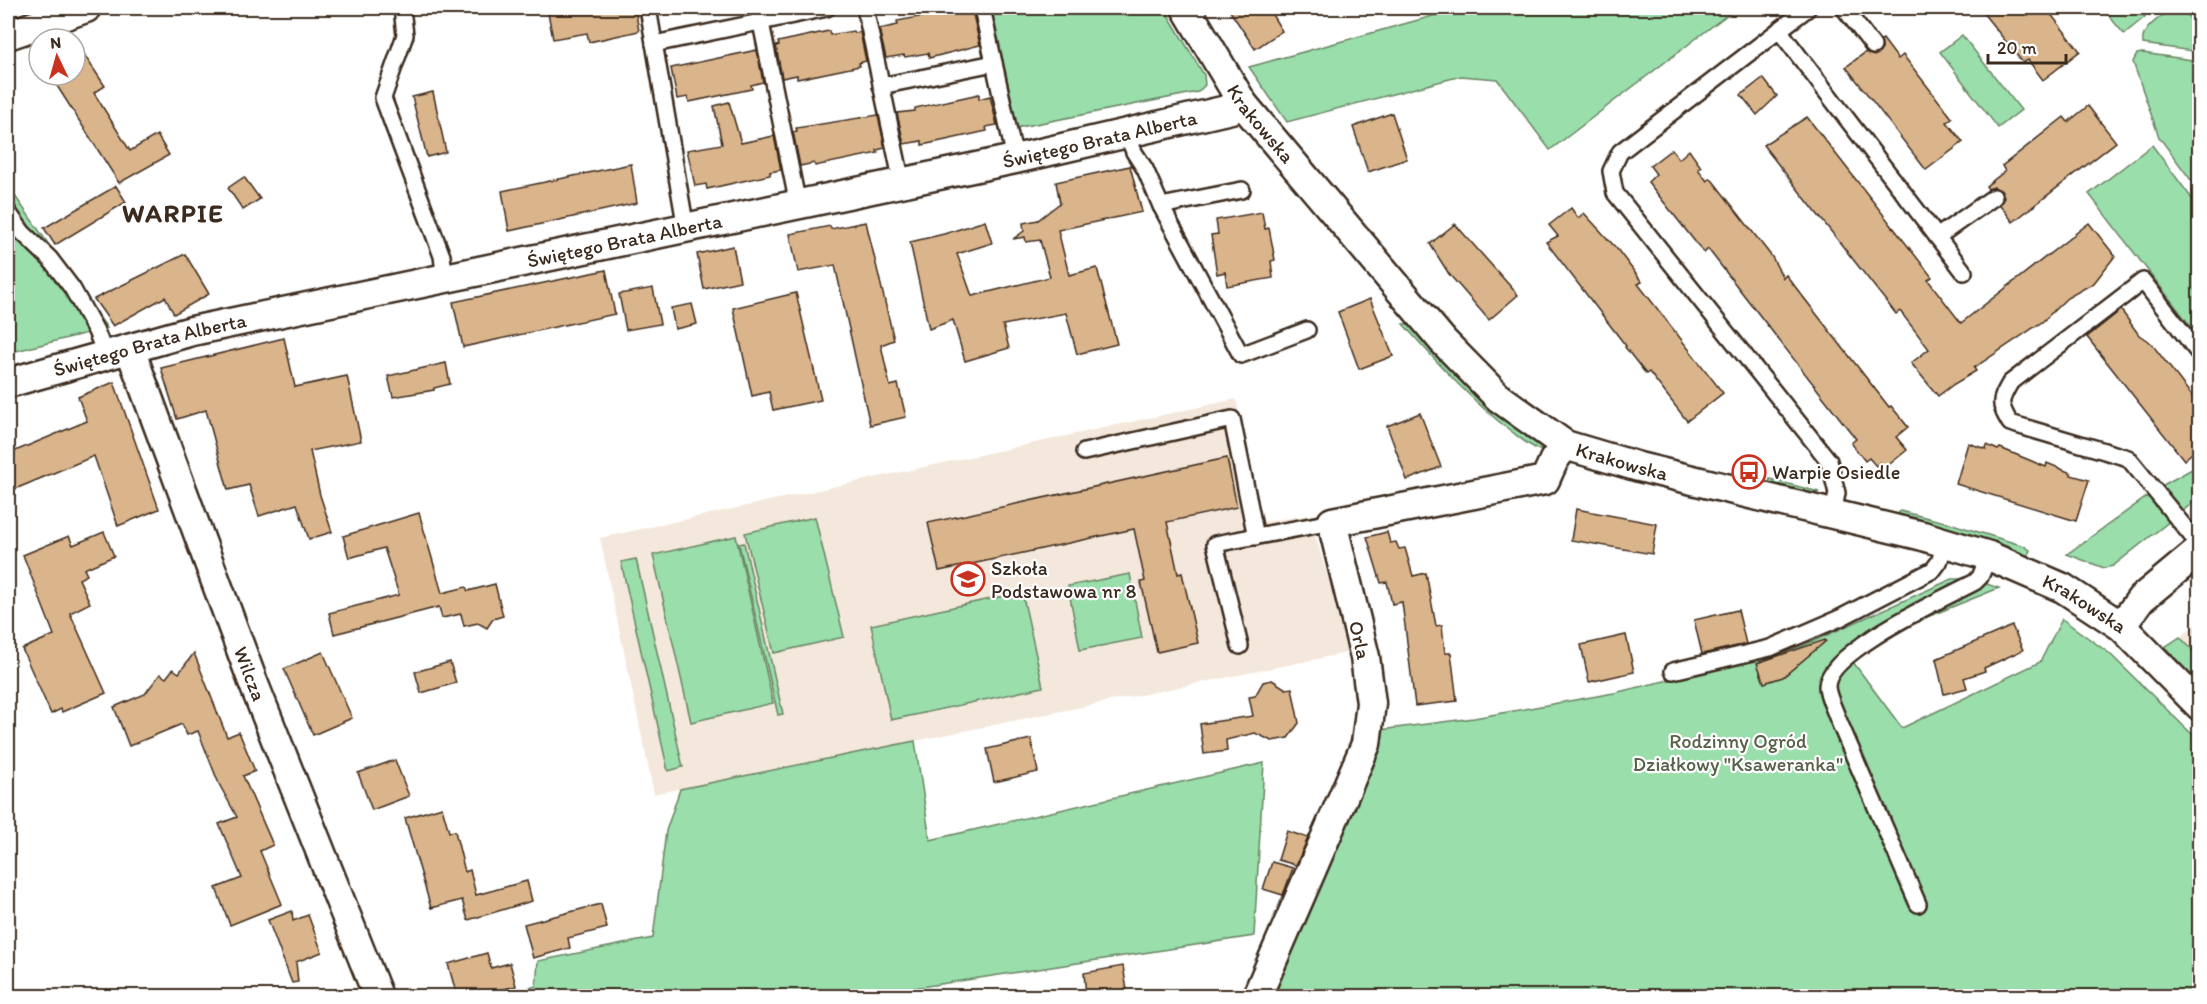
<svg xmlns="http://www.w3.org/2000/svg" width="2207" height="1004" font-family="Itim,sans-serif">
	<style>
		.built { fill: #f4e8dc }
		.green { fill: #99deab; stroke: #6a8464; stroke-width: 1.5 }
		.building { fill: #dab48b; stroke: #3b2a1e; stroke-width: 1.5 }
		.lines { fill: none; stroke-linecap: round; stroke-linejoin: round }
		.service-casing { stroke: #3b2a1e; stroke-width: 20 }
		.minor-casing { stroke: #3b2a1e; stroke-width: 33 }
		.service { stroke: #fff; stroke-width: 15 }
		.minor { stroke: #fff; stroke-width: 28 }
		.labels { text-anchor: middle; stroke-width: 4.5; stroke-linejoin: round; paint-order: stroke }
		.street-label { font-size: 20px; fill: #3b2a1e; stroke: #fff }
		.poi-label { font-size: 20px; fill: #3b2a1e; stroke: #fff; text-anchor: start }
		.park-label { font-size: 20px; fill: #576048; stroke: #fff }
		.district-label { font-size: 26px; font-weight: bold; letter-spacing: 1.5px; fill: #3b2a1e; stroke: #fff }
	</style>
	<rect width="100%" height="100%" fill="#fff"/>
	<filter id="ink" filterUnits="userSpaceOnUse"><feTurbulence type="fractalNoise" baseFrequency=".0167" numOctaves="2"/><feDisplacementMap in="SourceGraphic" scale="12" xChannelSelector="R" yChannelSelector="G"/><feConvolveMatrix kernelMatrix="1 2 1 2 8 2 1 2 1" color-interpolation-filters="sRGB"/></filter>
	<g filter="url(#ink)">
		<g class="built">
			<polygon points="1236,399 1263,522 1309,515 1351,652 654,794 600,538"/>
			<polygon points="2199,622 2199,657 2180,637"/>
		</g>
		<g class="green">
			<polygon points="989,8 1164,8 1204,75 1205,85 1198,92 1015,128"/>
			<polygon points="1445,8 1736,8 1550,150 1497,79 1461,76 1287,122 1249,67 1447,12"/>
			<polygon points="2121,8 2138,8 2145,17 2124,34 2109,16"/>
			<path d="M2173 8H2182L2199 30V52L2143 44C2140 28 2161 17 2173 8Z"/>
			<polygon points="1962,35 2021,110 1998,128 1940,52"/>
			<polygon points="2142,53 2199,61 2199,191 2159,137 2133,62 2137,54"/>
			<polygon points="2152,145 2199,208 2199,337 2089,194"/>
			<polygon points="8,186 107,328 8,353"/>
			<path d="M1411 323 1541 445 1542 451C1530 447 1521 439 1511 431 1470 400 1437 362 1403 324Z"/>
			<polygon points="2199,465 2199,498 2113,566 2104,568 2067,554 2165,484"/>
			<polygon points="1770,479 1819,492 1806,494 1768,486"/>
			<polygon points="1900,511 1949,523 2024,546 2030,550 2028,556 1896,516"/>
			<polygon points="815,517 844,637 774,653 745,533"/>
			<polygon points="736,536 773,703 691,722 653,555"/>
			<polygon points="744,543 783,714 778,715 739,544"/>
			<polygon points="636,559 683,767 668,771 621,562"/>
			<polygon points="1130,574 1142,638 1080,650 1068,586"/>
			<polygon points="1952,579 1971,579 1999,588 1875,638 1853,662 1902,728 2040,662 2062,619 2109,653 2199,741 2199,996 1266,996 1380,730 1474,718 1614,693 1774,655 1798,648"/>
			<polygon points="1022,592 1043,687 891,720 871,625"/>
			<polygon points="2180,637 2199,657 2199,684 2165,647"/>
			<polygon points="915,741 930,840 1264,763 1254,936 862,996 499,996 536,986 538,961 653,938 666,831 680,789"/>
		</g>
		<g class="building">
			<polygon points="547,8 635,8 639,31 589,42 587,33 553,39"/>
			<polygon points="1228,8 1268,8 1282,31 1255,49"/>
			<polygon points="1979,8 2046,8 2080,51 2043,80 2028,60 2023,63"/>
			<polygon points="961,9 962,13 972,10 980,45 929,58 928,53 905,57 904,55 886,58 879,29 898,25 897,21"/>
			<polygon points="69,31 74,39 47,39"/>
			<polygon points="829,31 830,35 853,31 854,33 860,32 866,61 859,63 860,66 797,79 797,75 782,78 776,46 779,45 778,42"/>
			<polygon points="1883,39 1898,59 1903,55 1952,118 1947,122 1963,142 1926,170 1846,67 1866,52 1874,56 1879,53 1882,49 1881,40"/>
			<polygon points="75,41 105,86 94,93 130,151 157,135 169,155 119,183 50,75 75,75"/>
			<polygon points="757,50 763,82 751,85 752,89 689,102 688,97 677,99 671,68"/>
			<polygon points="1763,78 1777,96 1757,115 1741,95"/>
			<polygon points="433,92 446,152 427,157 412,97"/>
			<polygon points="979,94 979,99 990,96 997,125 986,127 987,131 946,140 922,145 922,141 904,144 897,113 915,111 915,108"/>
			<polygon points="729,102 741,143 774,136 781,170 770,172 770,175 707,189 706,184 695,186 687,150 722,144 714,106"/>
			<polygon points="2088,106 2116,142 2013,222 2000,205 2004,197 2002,191 1994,187 1988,189 1986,186 2005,171 2002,166 2064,117 2068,122"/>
			<polygon points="1392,113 1407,159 1368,172 1353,127"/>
			<polygon points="878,115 885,148 877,150 878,153 815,166 814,163 800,166 793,132 797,131 796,128"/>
			<polygon points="1807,117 1932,277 1928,280 1961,323 2089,223 2115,256 2094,283 2067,298 2042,322 1974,368 1976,371 1954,384 1938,396 1911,363 1929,349 1900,311 1896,314 1763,145"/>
			<polygon points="1672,149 1679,159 1689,150 1701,167 1698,169 1707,181 1710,178 1713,181 1772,257 1783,278 1786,275 1889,407 1891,406 1908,427 1896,437 1907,450 1885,468 1880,462 1876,466 1869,458 1865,461 1851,443 1856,439 1708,249 1704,253 1648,182 1656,174 1650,166"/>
			<polygon points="631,164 637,203 509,231 502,191"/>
			<polygon points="1130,166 1142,212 1058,230 1069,275 1097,268 1117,344 1077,354 1066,313 1003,325 1009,348 965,361 953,320 929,329 910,242 944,234 985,221 992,243 957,254 972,296 1050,277 1040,240 1026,242 1025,237 1013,239 1024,231 1023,223 1038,220 1060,203 1056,182"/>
			<polygon points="244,177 260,199 243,210 228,188"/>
			<polygon points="116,186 126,202 55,245 44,228"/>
			<polygon points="1571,208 1578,218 1584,213 1617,249 1642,282 1638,284 1723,393 1687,421 1649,372 1646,374 1635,360 1625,347 1626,346 1546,242 1558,236 1549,225"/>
			<polygon points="1262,212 1265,229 1269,228 1275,260 1271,261 1273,278 1227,286 1225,272 1217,274 1211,235 1218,234 1216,220"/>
			<polygon points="866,222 894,340 881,345 890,386 898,384 906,417 870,425 835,265 798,272 790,234 830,226 831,229"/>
			<polygon points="1455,224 1518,295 1489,320 1449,274 1430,244"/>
			<polygon points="733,246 740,281 704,289 697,254"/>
			<polygon points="185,254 209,294 174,314 165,297 113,326 94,299"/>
			<polygon points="606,270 615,314 463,347 453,302"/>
			<polygon points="653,288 660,324 626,330 619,294"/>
			<polygon points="796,293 821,400 773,410 769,392 752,396 733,308"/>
			<polygon points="1370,299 1393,356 1359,369 1338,312"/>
			<polygon points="692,304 697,324 675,329 671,308"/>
			<polygon points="2121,310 2139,335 2151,343 2199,405 2199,447 2184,460 2087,337"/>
			<polygon points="284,338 295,387 347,376 361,441 310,451 320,495 332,532 309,539 297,504 259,516 249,485 228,490 206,410 177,419 161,368"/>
			<polygon points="446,363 450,384 434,388 434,390 393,397 388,376"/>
			<polygon points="114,382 159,509 118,526 94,456 8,492 8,454 87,421 78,397"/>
			<polygon points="1420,413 1441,467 1407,480 1387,426"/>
			<polygon points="1968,443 1986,449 1987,445 1998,450 2000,448 2046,467 2047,463 2071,473 2071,475 2089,480 2076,521 1956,484"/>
			<polygon points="1227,458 1237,507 1167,522 1178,574 1182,573 1198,643 1157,652 1141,582 1145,581 1134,529 939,571 928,523"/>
			<polygon points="1576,509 1657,524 1652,554 1571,540"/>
			<polygon points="419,513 442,593 466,587 468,591 495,584 503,616 493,619 487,628 478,623 464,626 461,614 442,618 439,607 334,634 329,613 399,595 384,548 349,558 343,536"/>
			<polygon points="104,532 114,556 84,569 87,575 79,579 90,603 70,613 106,693 62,712 61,709 51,714 22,649 54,635 23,555 69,536 73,545"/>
			<polygon points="1387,532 1390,543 1396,542 1399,549 1405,548 1413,576 1426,573 1436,626 1442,625 1445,653 1451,653 1457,701 1415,706 1402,602 1392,604 1387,582 1381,583 1367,537"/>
			<polygon points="1738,610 1746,644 1702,654 1694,620"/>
			<polygon points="2012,626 2023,650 1984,668 1985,671 1964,678 1967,688 1944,694 1936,659"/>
			<polygon points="1626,635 1634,672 1589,682 1581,645"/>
			<polygon points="1825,640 1826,641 1783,677 1764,683 1757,663"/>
			<polygon points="323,652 352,718 313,735 284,669"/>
			<polygon points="194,653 227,737 239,732 255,771 243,776 273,845 260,851 282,904 230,925 216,888 242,878 219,824 237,817 219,784 198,731 187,735 182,724 129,746 114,707 145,694 160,674 166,678 173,669 179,673"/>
			<polygon points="450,662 456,683 421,693 415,672"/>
			<polygon points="1272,680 1286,689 1292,688 1299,723 1288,738 1272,741 1255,733 1226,740 1227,751 1204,754 1200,724 1253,716 1249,697 1255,696 1263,682"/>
			<polygon points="1031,739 1038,772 994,782 987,749"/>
			<polygon points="395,760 409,796 372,810 358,773"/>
			<polygon points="442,807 449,832 455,831 465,872 470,870 476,895 527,881 532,901 468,920 462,900 431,908 405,818"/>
			<polygon points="1287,831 1308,838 1296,865 1278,860"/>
			<polygon points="1272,862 1293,868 1283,895 1263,889"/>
			<polygon points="601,904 607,928 568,938 570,948 533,958 524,924"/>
			<polygon points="292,911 293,921 308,915 322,952 296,962 298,982 292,983 268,920"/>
			<polygon points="487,953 491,968 510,963 516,986 476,996 457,996 448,964"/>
			<polygon points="1123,966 1128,996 1086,996 1084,973"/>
		</g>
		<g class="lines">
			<g class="service-casing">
				<g id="service">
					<polyline points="402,8 405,35 383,98 442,256 445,280"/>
					<polyline points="648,8 686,229"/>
					<polyline points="758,8 798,205"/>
					<polyline points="865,8 902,183"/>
					<polyline points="982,8 1015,159"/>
					<polyline points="1808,8 1620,152 1611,171 1615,193 1829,461 1837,493 1833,514"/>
					<polyline points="1844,8 1873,46"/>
					<polyline points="1779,30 1964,272"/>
					<polyline points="654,44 827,8"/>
					<polyline points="881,86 994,63"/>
					<polyline points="1127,133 1134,152 1145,169 1161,206 1241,355 1307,330"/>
					<polyline points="1161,206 1242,190"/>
					<polyline points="8,212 23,233 50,259 72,288 96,331 106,356"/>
					<polyline points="1937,237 1994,197"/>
					<path d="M2200 355 2143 281 2010 383C1999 402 1999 404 2010 423L2128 458 2200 546"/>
					<polyline points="1084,452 1232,419 1256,537"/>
					<polyline points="1240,646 1215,544 1332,522"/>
					<polyline points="1673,671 1770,648 1840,618 1933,570 1939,562 1946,542"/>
					<path d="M1918 904 1837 717C1834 708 1827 695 1827 686 1828 651 1945 598 1975 582L1980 577 1989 556"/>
				</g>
			</g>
			<g class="minor-casing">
				<g id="minor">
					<path id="s1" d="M1186 8 1243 104 1443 341 1498 397 1565 445 1639 467 1923 536 1989 556 2063 588 2121 626 2200 706"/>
					<polyline points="8,35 86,8"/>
					<path id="s2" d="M130 349 253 682 378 996"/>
					<path id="s3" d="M8 383 192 331 1015 159 1231 109 1243 104"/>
					<polyline points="2121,626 2141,599 2200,550"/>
					<polyline points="1257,996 1366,744 1371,703 1365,657 1332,522 1545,480 1554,460 1565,445"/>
				</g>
			</g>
			<use href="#service" class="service"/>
			<use href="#minor" class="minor"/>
		</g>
	</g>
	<defs>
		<g id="bus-ring" transform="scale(1.725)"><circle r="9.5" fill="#fff" stroke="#c8321e" stroke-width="1.5"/><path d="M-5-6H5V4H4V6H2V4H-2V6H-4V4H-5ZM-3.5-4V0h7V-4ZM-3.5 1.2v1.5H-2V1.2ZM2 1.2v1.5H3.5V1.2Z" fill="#c8321e"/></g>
		<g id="school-ring" transform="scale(1.725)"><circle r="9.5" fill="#fff" stroke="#c8321e" stroke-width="1.5"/><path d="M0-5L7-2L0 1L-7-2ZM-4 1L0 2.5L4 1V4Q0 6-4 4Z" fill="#c8321e"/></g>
	</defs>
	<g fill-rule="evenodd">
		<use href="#bus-ring" x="1749" y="472"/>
		<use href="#school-ring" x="968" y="579"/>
	</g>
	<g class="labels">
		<g class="street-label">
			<text dy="7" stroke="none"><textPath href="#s1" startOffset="138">Krakowska</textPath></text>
			<text dy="7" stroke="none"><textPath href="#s3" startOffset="1119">Świętego Brata Alberta</textPath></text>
			<text dy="7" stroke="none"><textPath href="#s3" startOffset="633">Świętego Brata Alberta</textPath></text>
			<text dy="7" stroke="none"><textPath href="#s3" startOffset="147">Świętego Brata Alberta</textPath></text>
			<text dy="7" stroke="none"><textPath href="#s1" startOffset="642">Krakowska</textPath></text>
			<text dy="7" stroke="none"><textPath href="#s1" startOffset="1128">Krakowska</textPath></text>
			<text transform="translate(1360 640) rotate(77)" y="7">Orla</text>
			<text dy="7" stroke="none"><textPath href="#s2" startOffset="346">Wilcza</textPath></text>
		</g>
		<g class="poi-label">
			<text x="1772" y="479">Warpie Osiedle</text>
			<text x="991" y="575">Szkoła<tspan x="991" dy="23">Podstawowa nr 8</tspan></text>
		</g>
		<g class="park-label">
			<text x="1738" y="748">Rodzinny Ogród<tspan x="1738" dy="23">Działkowy "Ksaweranka"</tspan></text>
		</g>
		<g class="district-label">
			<text x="173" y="222">WARPIE</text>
		</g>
	</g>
	<rect width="2207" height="1004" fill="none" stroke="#fff" stroke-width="30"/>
	<rect x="15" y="15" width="2177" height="974" fill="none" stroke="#3b2a1e" stroke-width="2" filter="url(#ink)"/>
	<g transform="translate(57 57) rotate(355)"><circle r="28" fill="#ffffff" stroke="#b1aaa5" stroke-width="1.5"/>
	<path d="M0-4.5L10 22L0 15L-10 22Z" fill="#c8321e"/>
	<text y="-9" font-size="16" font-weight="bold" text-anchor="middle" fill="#3b2a1e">N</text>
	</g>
	<path d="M1988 54v9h78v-9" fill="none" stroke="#3b2a1e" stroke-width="3"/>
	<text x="1997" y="54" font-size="18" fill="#3b2a1e" stroke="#ffffff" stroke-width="4.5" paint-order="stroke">20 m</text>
</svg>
